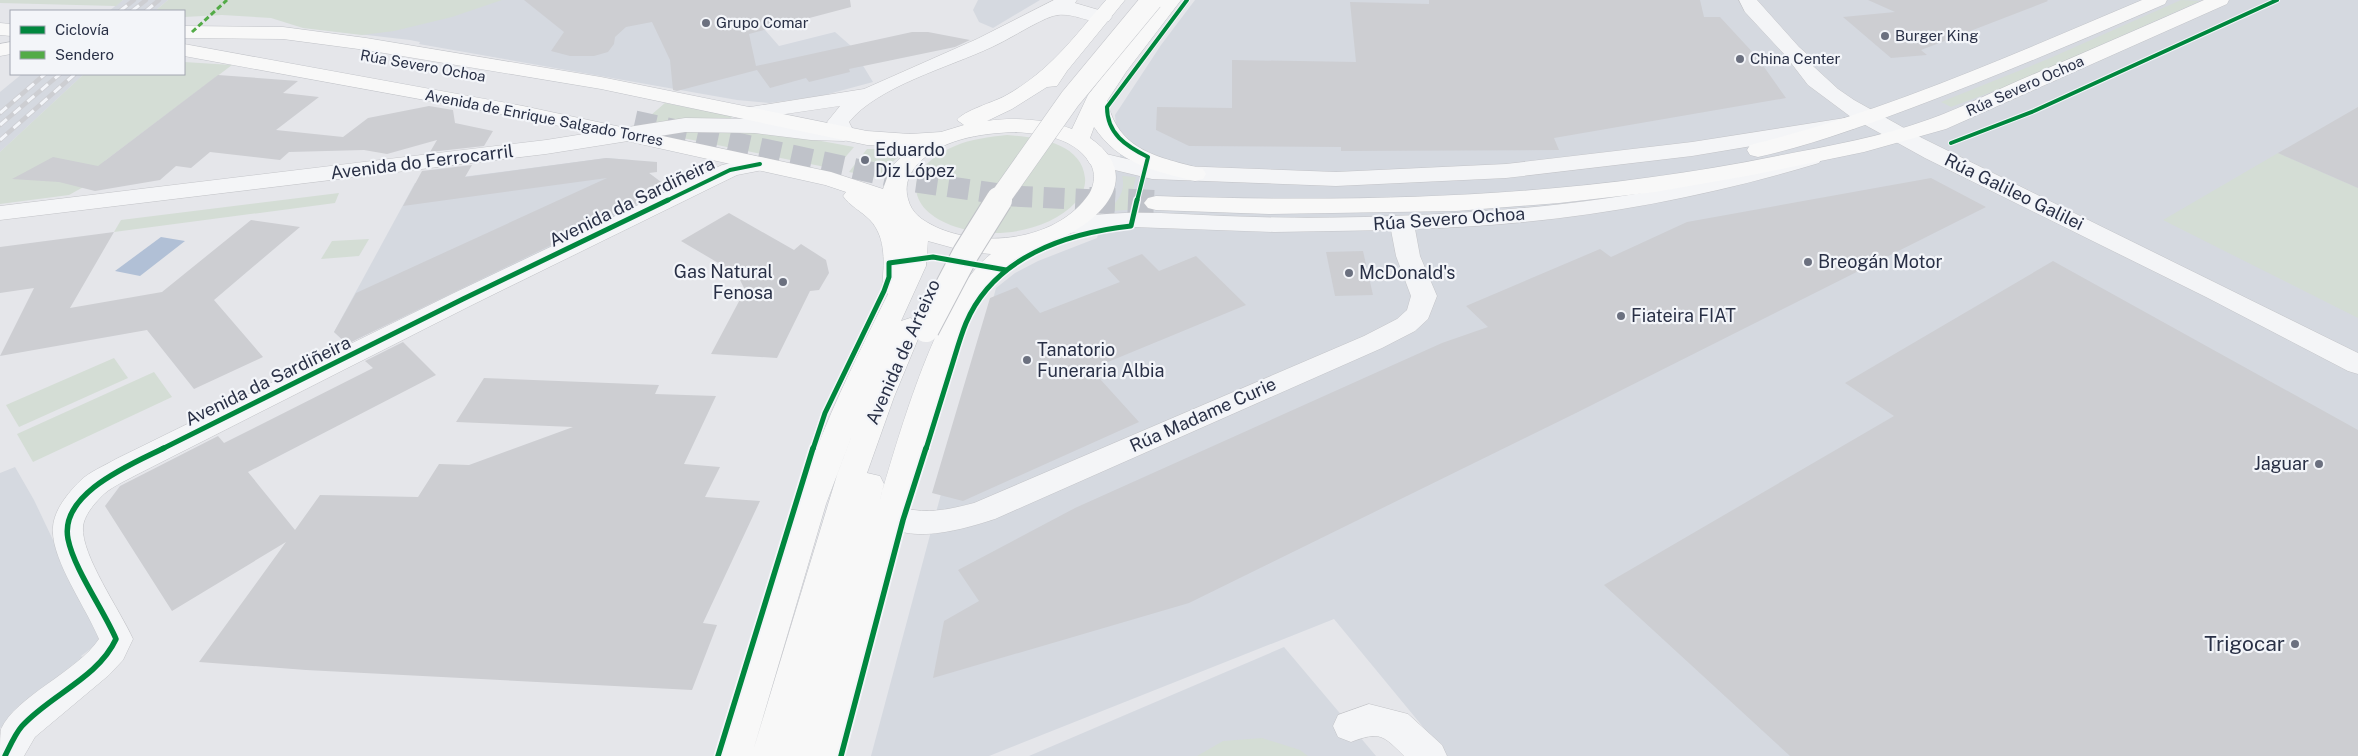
<svg xmlns="http://www.w3.org/2000/svg" width="2358" height="756" font-family="'Public Sans',sans-serif">
	<style>
		.built { fill: #d5d9e0 }
		.green { fill: #d4ddd5 }
		.water { fill: #b1c0d6 }
		.building { fill: #cdced2 }
		.lines { fill: none; stroke-linecap: round; stroke-linejoin: round }
		.major-tunnel-far1 { stroke: #bfc2c9; stroke-width: 21; stroke-dasharray: 21 11; stroke-linecap: butt }
		.major-tunnel { stroke: #bfc2c9; stroke-width: 26; stroke-dasharray: 26 13; stroke-linecap: butt }
		.minor-casing { stroke: #c3c4c8; stroke-width: 1 }
		.major-casing { stroke: #c1c3c8; stroke-width: 1 }
		.minor { fill: #f4f5f7; fill-rule: evenodd }
		.major { fill: #f8f8f8; fill-rule: evenodd }
		.rail-casing { stroke: #cdced2; stroke-width: 4.5 }
		.rail { stroke: #f3f5f9; stroke-width: 3; stroke-dasharray: 9; stroke-linecap: butt }
		.major-bridge-far1-casing { stroke: #c1c3c8; stroke-width: 22; stroke-linecap: butt }
		.major-bridge-casing { stroke: #c1c3c8; stroke-width: 28; stroke-linecap: butt }
		.major-bridge-far1 { stroke: #f8f8f8; stroke-width: 21 }
		.major-bridge { stroke: #f8f8f8; stroke-width: 26 }
		.quiet { stroke: #53ab47; stroke-width: 3; stroke-dasharray: 5.5 3; stroke-linecap: butt }
		.cycleway-far2-casing { stroke: #f3f5f9; stroke-width: 6 }
		.cycleway-far1-casing { stroke: #f3f5f9; stroke-width: 8 }
		.cycleway-casing { stroke: #f3f5f9; stroke-width: 9 }
		.cycleway-far2 { stroke: #00873e; stroke-width: 4 }
		.cycleway-far1 { stroke: #00873e; stroke-width: 5 }
		.cycleway { stroke: #00873e; stroke-width: 5.5 }
		.poi-dot { fill: #6b707f; stroke: #f3f5f9; stroke-width: 2 }
		.labels { text-anchor: middle; stroke-width: 4.5; stroke-linejoin: round; paint-order: stroke }
		.far-poi-label { font-size: 15px; fill: #293046; stroke: #f3f5f9; text-anchor: start }
		.far-street-label { font-size: 15px; fill: #293046; stroke: #f3f5f9 }
		.poi-label { font-size: 18px; fill: #293046; stroke: #f3f5f9; text-anchor: start }
		.street-label { font-size: 18px; fill: #293046; stroke: #f3f5f9 }
		.near-poi-label { font-size: 21px; fill: #293046; stroke: #f3f5f9; text-anchor: end }
	</style>
	<rect width="100%" height="100%" fill="#e5e6ea"/>
	<g class="built">
		<polygon points="123,0 168,0 155,11 109,11"/>
		<polygon points="432,0 739,0 779,46 835,32 851,46 873,82 821,96 769,103 737,100 419,44 420,42 410,40 332,31"/>
		<polygon points="978,0 1040,0 993,28 979,22 973,10"/>
		<polygon points="1195,0 2358,0 2358,756 1447,756 1334,619 989,756 871,756 996,288 1015,273 1038,261 1097,238 1125,138 1116,126 1115,115 1161,45"/>
		<polygon points="22,74 84,74 0,152 0,92"/>
		<polygon points="607,158 632,160 671,190 347,344 334,332 415,183"/>
		<polygon points="15,467 34,500 101,641 81,656 88,662 0,728 0,473"/>
		<polygon points="1284,647 1376,756 1029,756"/>
	</g>
	<g class="green">
		<polygon points="0,0 123,0 116,6 0,3"/>
		<polygon points="168,0 502,0 452,17 394,31 362,35 303,28 271,18 222,15 184,17 184,11 155,11"/>
		<polygon points="2181,0 2200,1 2008,86 1951,107 1941,102 2048,59"/>
		<polygon points="184,62 232,65 106,160 87,185 69,195 0,204 0,152 84,74 184,74"/>
		<polygon points="665,103 732,116 731,119 710,119 636,128"/>
		<polygon points="739,131 805,138 854,147 835,169 663,134 676,132"/>
		<path d="M1007 135C1035 137 1082 142 1085 178 1086 186 1082 196 1076 202 1048 232 994 240 956 227 902 209 904 167 955 146 971 139 989 137 1007 135Z"/>
		<polygon points="867,149 908,149 891,163 882,179 849,172"/>
		<polygon points="2278,153 2358,188 2358,318 2163,220"/>
		<path d="M1122 176 1136 177 1128 210 1108 211C1118 201 1126 191 1122 176Z"/>
		<polygon points="339,193 335,203 114,232 121,220"/>
		<polygon points="369,239 359,256 321,259 332,241"/>
		<polygon points="114,358 128,378 19,427 6,405"/>
		<polygon points="154,372 172,397 33,462 17,434"/>
		<polygon points="1262,738 1300,750 1308,756 1197,756 1223,741"/>
	</g>
	<polygon class="water" points="161,237 185,241 140,276 115,271"/>
	<g class="building">
		<polygon points="524,0 850,0 851,7 749,34 756,66 912,32 928,32 970,40 955,47 849,69 850,72 809,82 806,78 770,88 757,70 677,91 673,90 670,60 652,22 626,27 615,37 614,44 608,52 594,56 570,56 551,51 564,32"/>
		<polygon points="1429,0 1700,0 1704,17 1720,17 1757,57 1786,98 1554,138 1559,150 1341,151 1341,147 1189,146 1156,130 1157,107 1232,108 1232,60 1356,62 1350,2 1429,4"/>
		<polygon points="1868,0 2047,0 2048,1 1921,50 1927,55 1891,58 1843,17 1895,12"/>
		<polygon points="218,75 298,81 283,93 319,97 276,130 343,137 368,118 429,106 453,110 455,123 493,131 484,146 430,152 437,140 387,154 364,150 289,152 280,160 210,152 191,168 176,166 160,180 95,191 59,182 12,179 53,157 98,166"/>
		<polygon points="2358,107 2358,188 2278,153"/>
		<polygon points="606,158 657,162 657,172 649,173 669,188 347,344 334,332 356,293 607,178 403,206 422,171 472,165 465,177"/>
		<polygon points="1931,178 1986,207 1576,413 1189,603 933,678 944,621 979,601 958,570 1075,508 1442,343 1488,327 1466,306 1600,249 1611,257 1687,222"/>
		<polygon points="729,213 794,250 801,244 826,260 829,273 819,290 810,291 777,358 711,354 745,290 737,274 681,241"/>
		<polygon points="251,220 300,227 214,300 263,357 194,389 147,330 0,356 34,288 0,293 0,247 114,232 70,308 162,292"/>
		<polygon points="1363,251 1373,295 1335,296 1326,252"/>
		<polygon points="1142,254 1159,271 1196,256 1246,305 1091,369 1139,422 963,501 932,493 990,298 1017,287 1040,313 1120,282 1107,268"/>
		<polygon points="2053,261 2358,430 2358,756 1790,756 1604,585 1894,416 1845,383"/>
		<polygon points="403,342 436,375 248,472 295,530 320,495 418,497 439,464 469,465 573,427 456,422 484,378 659,385 655,394 716,396 684,464 720,467 705,497 760,501 703,623 717,625 692,690 306,670 199,662 286,542 172,611 105,506 120,486 218,436 224,443 373,368 365,361"/>
	</g>
	<g class="lines">
		<polyline class="major-tunnel-far1" points="635,121 916,182 1013,196 1115,201"/>
		<polyline class="major-tunnel" points="1089,200 1156,203"/>
		<g class="minor-casing">
			<g id="minor">
				<path d="M1054 0H1077L1075 3 1109 13 1112 17 1109 21C1090 26 1073 10 1053 16 1037 21 1010 39 992 47 950 67 878 86 849 122L855 134 852 139 844 141 811 140 755 133 685 132 546 154 0 220V206L546 140 685 118 752 119 744 118 741 113 744 108 864 89 977 39ZM840 106 827 122 830 127 752 119Z"/>
				<polygon points="1739,0 1757,0 1799,47 1816,62 1813,66 1838,89 1854,100 1922,138 2358,353 2358,374 2348,371 2206,297 1925,158 1858,121 1859,123 1856,128 1848,130 1692,156 1506,178 1336,186 1152,179 1090,164 1087,159 1090,154 1098,152 1152,165 1336,172 1506,164 1692,142 1851,117 1808,85 1785,55 1745,12"/>
				<path d="M1811 151 1819 153 1822 158 1819 163C1686 203 1554 225 1415 229L1420 256 1437 296 1428 319 1415 331 1382 348 995 519C964 529 896 550 876 513L880 505C898 499 899 508 914 510 934 513 955 508 974 503L1364 336 1397 319 1407 310 1411 296 1396 256 1391 230 1274 232 1133 227 1070 233 1061 231 1058 226 1061 221C1115 208 1170 214 1224 216 1271 218 1318 218 1365 217 1472 214 1581 206 1686 185 1728 176 1769 162 1811 151Z"/>
				<path d="M760 157 768 159 771 164 768 169 737 175 472 305 136 475C125 481 109 488 101 497 93 505 84 516 83 527 81 555 120 610 133 639L123 660 109 675 35 737 24 756H0C0 748 0 736 1 729 16 696 77 672 99 639 87 609 50 558 53 527 54 510 68 493 80 481 89 472 104 466 116 459L454 293 722 165Z"/>
				<path d="M1369 704 1408 714 1442 745 1447 756H1404C1383 735 1380 731 1351 742L1338 737 1333 726 1338 715Z"/>
			</g>
		</g>
		<g class="major-casing">
			<g id="major">
				<path d="M1106 0H1125L1067 71 1057 86 1047 87 1012 109 987 121C1014 117 1045 119 1072 129L1088 95 1162 0H1181L1126 72 1107 101C1119 152 1159 157 1203 169L1206 174 1203 179 1195 181C1154 171 1119 164 1094 127L1090 138C1138 171 1112 210 1071 233 1052 244 1032 249 1014 260 1002 268 994 279 986 291 954 340 939 401 923 456 893 555 870 656 843 756H716C748 655 777 552 815 453 836 398 862 346 888 294L882 288C884 265 887 238 870 220 861 211 850 206 843 196L846 192 825 185 523 118 184 56V44L523 106 831 172 883 189 891 167 911 148 867 145 601 89 366 50 283 39 184 38V26L283 27 366 38 601 77 867 131 910 134 941 132 964 125 957 120C963 111 994 102 1005 96 1050 71 1073 38 1106 0ZM1016 132C1044 134 1074 138 1090 163 1097 174 1094 189 1086 198 1053 241 982 248 936 227 922 220 912 214 908 199 905 189 907 178 913 170 935 139 982 133 1016 132ZM928 241 968 252 991 254C938 294 899 435 880 499L884 484 880 476 867 473 894 397 923 327 919 321 910 318 901 321 926 266ZM863 406 837 475 753 751 826 504Z"/>
				<path d="M2142 0H2167L2165 4C2082 40 1999 75 1914 107 1863 126 1812 145 1758 157L1750 155 1747 150 1750 145C1885 112 2014 54 2142 0Z"/>
				<path d="M2204 0H2229L2227 4 1946 129 1864 152 1752 175 1655 192 1559 203 1456 211 1269 214 1156 210 1148 208 1144 203 1148 198 1156 196C1367 203 1570 198 1777 156 1828 146 1881 137 1930 119 1961 108 1990 93 2020 80 2081 54 2143 27 2204 0Z"/>
				<polygon points="0,23 11,24 11,36 0,35"/>
				<polygon points="11,42 11,54 0,56 0,44"/>
			</g>
		</g>
		<use href="#minor" class="minor"/>
		<use href="#major" class="major"/>
		<g class="rail-casing">
			<g id="rail">
				<polyline points="120,11 134,0"/>
				<polyline points="132,11 146,0"/>
				<polyline points="146,11 159,0"/>
				<polyline points="0,113 45,74"/>
				<polyline points="0,125 60,74"/>
				<polyline points="0,140 75,74"/>
			</g>
		</g>
		<use href="#rail" class="rail"/>
		<g class="major-bridge-far1-casing">
			<polyline id="major-bridge-far1" points="998,201 1070,99 1152,0"/>
		</g>
		<g class="major-bridge-casing">
			<polyline id="major-bridge" points="926,329 966,253 999,200"/>
		</g>
		<use href="#major-bridge-far1" class="major-bridge-far1"/>
		<use href="#major-bridge" class="major-bridge"/>
		<polyline class="quiet" points="192,32 227,0"/>
		<g class="cycleway-far2-casing">
			<g id="cycleway-far2">
				<polyline points="1951,143 2034,111 2277,0"/>
				<polyline points="666,201 730,170 760,164"/>
				<path d="M1137 201 1148 157C1126 146 1107 134 1107 107L1187 0"/>
			</g>
		</g>
		<g class="cycleway-far1-casing">
			<g id="cycleway-far1">
				<polyline points="162,449 463,299 668,200"/>
				<polyline points="813,449 825,413 884,291 889,277 889,263 933,257 1006,270"/>
				<path d="M926 449C935 420 944 391 953 362 957 349 961 335 966 323 994 257 1066 233 1131 226L1137 200"/>
			</g>
		</g>
		<g class="cycleway-casing">
			<g id="cycleway">
				<path d="M5 756C10 746 15 734 22 726 50 695 98 678 116 639 103 609 74 569 68 539 59 493 132 464 164 448"/>
				<polyline points="718,756 813,448"/>
				<polyline points="841,756 903,520 926,448"/>
			</g>
		</g>
		<use href="#cycleway-far2" class="cycleway-far2"/>
		<use href="#cycleway-far1" class="cycleway-far1"/>
		<use href="#cycleway" class="cycleway"/>
	</g>
	<g class="poi-dot">
		<circle cx="706" cy="23" r="5"/>
		<circle cx="1885" cy="36" r="5"/>
		<circle cx="1740" cy="59" r="5"/>
		<circle cx="865" cy="160" r="5"/>
		<circle cx="1808" cy="262" r="5"/>
		<circle cx="1349" cy="273" r="5"/>
		<circle cx="783" cy="282" r="5"/>
		<circle cx="1621" cy="316" r="5"/>
		<circle cx="1027" cy="360" r="5"/>
		<circle cx="2319" cy="464" r="5"/>
		<circle cx="2295" cy="644" r="5"/>
	</g>
	<g class="labels">
		<g class="far-poi-label">
			<text x="716" y="28">Grupo Comar</text>
			<text x="1895" y="41">Burger King</text>
			<text x="1750" y="64">China Center</text>
		</g>
		<g class="far-street-label">
			<text transform="translate(423 66) rotate(10)" y="5">Rúa Severo Ochoa</text>
			<text transform="translate(2025 86) rotate(-24)" y="5">Rúa Severo Ochoa</text>
			<text transform="translate(544 118) rotate(11)" y="5">Avenida de Enrique Salgado Torres</text>
		</g>
		<g class="poi-label">
			<text x="875" y="156">Eduardo<tspan x="875" dy="21">Diz López</tspan></text>
			<text x="1818" y="268">Breogán Motor</text>
			<text x="773" y="278" text-anchor="end">Gas Natural<tspan x="773" dy="21">Fenosa</tspan></text>
			<text x="1359" y="279">McDonald's</text>
			<text x="1631" y="322">Fiateira FIAT</text>
			<text x="1037" y="356">Tanatorio<tspan x="1037" dy="21">Funeraria Albia</tspan></text>
			<text x="2309" y="470" text-anchor="end">Jaguar</text>
		</g>
		<g class="street-label">
			<text transform="translate(422 162) rotate(-7)" y="6">Avenida do Ferrocarril</text>
			<text transform="translate(2014 192) rotate(26)" y="6">Rúa Galileo Galilei</text>
			<text transform="translate(632 202) rotate(-26)" y="6">Avenida da Sardiñeira</text>
			<text transform="translate(1449 219) rotate(-4)" y="6">Rúa Severo Ochoa</text>
			<text transform="translate(903 352) rotate(-66)" y="6">Avenida de Arteixo</text>
			<text transform="translate(268 381) rotate(-26)" y="6">Avenida da Sardiñeira</text>
			<text transform="translate(1203 415) rotate(-24)" y="6">Rúa Madame Curie</text>
		</g>
		<g class="near-poi-label">
			<text x="2285" y="651">Trigocar</text>
		</g>
	</g>
	<rect x="10" y="10" width="175" height="65" fill="#f3f5f9" stroke="#a2a6b1"/>
	<rect x="20" y="26" width="25" height="8" fill="#00873e" stroke="#a2a6b1"/>
	<text x="55" y="35" font-size="15" fill="#293046">Ciclovía</text>
	<rect x="20" y="51" width="25" height="8" fill="#53ab47" stroke="#a2a6b1"/>
	<text x="55" y="60" font-size="15" fill="#293046">Sendero</text>
</svg>
